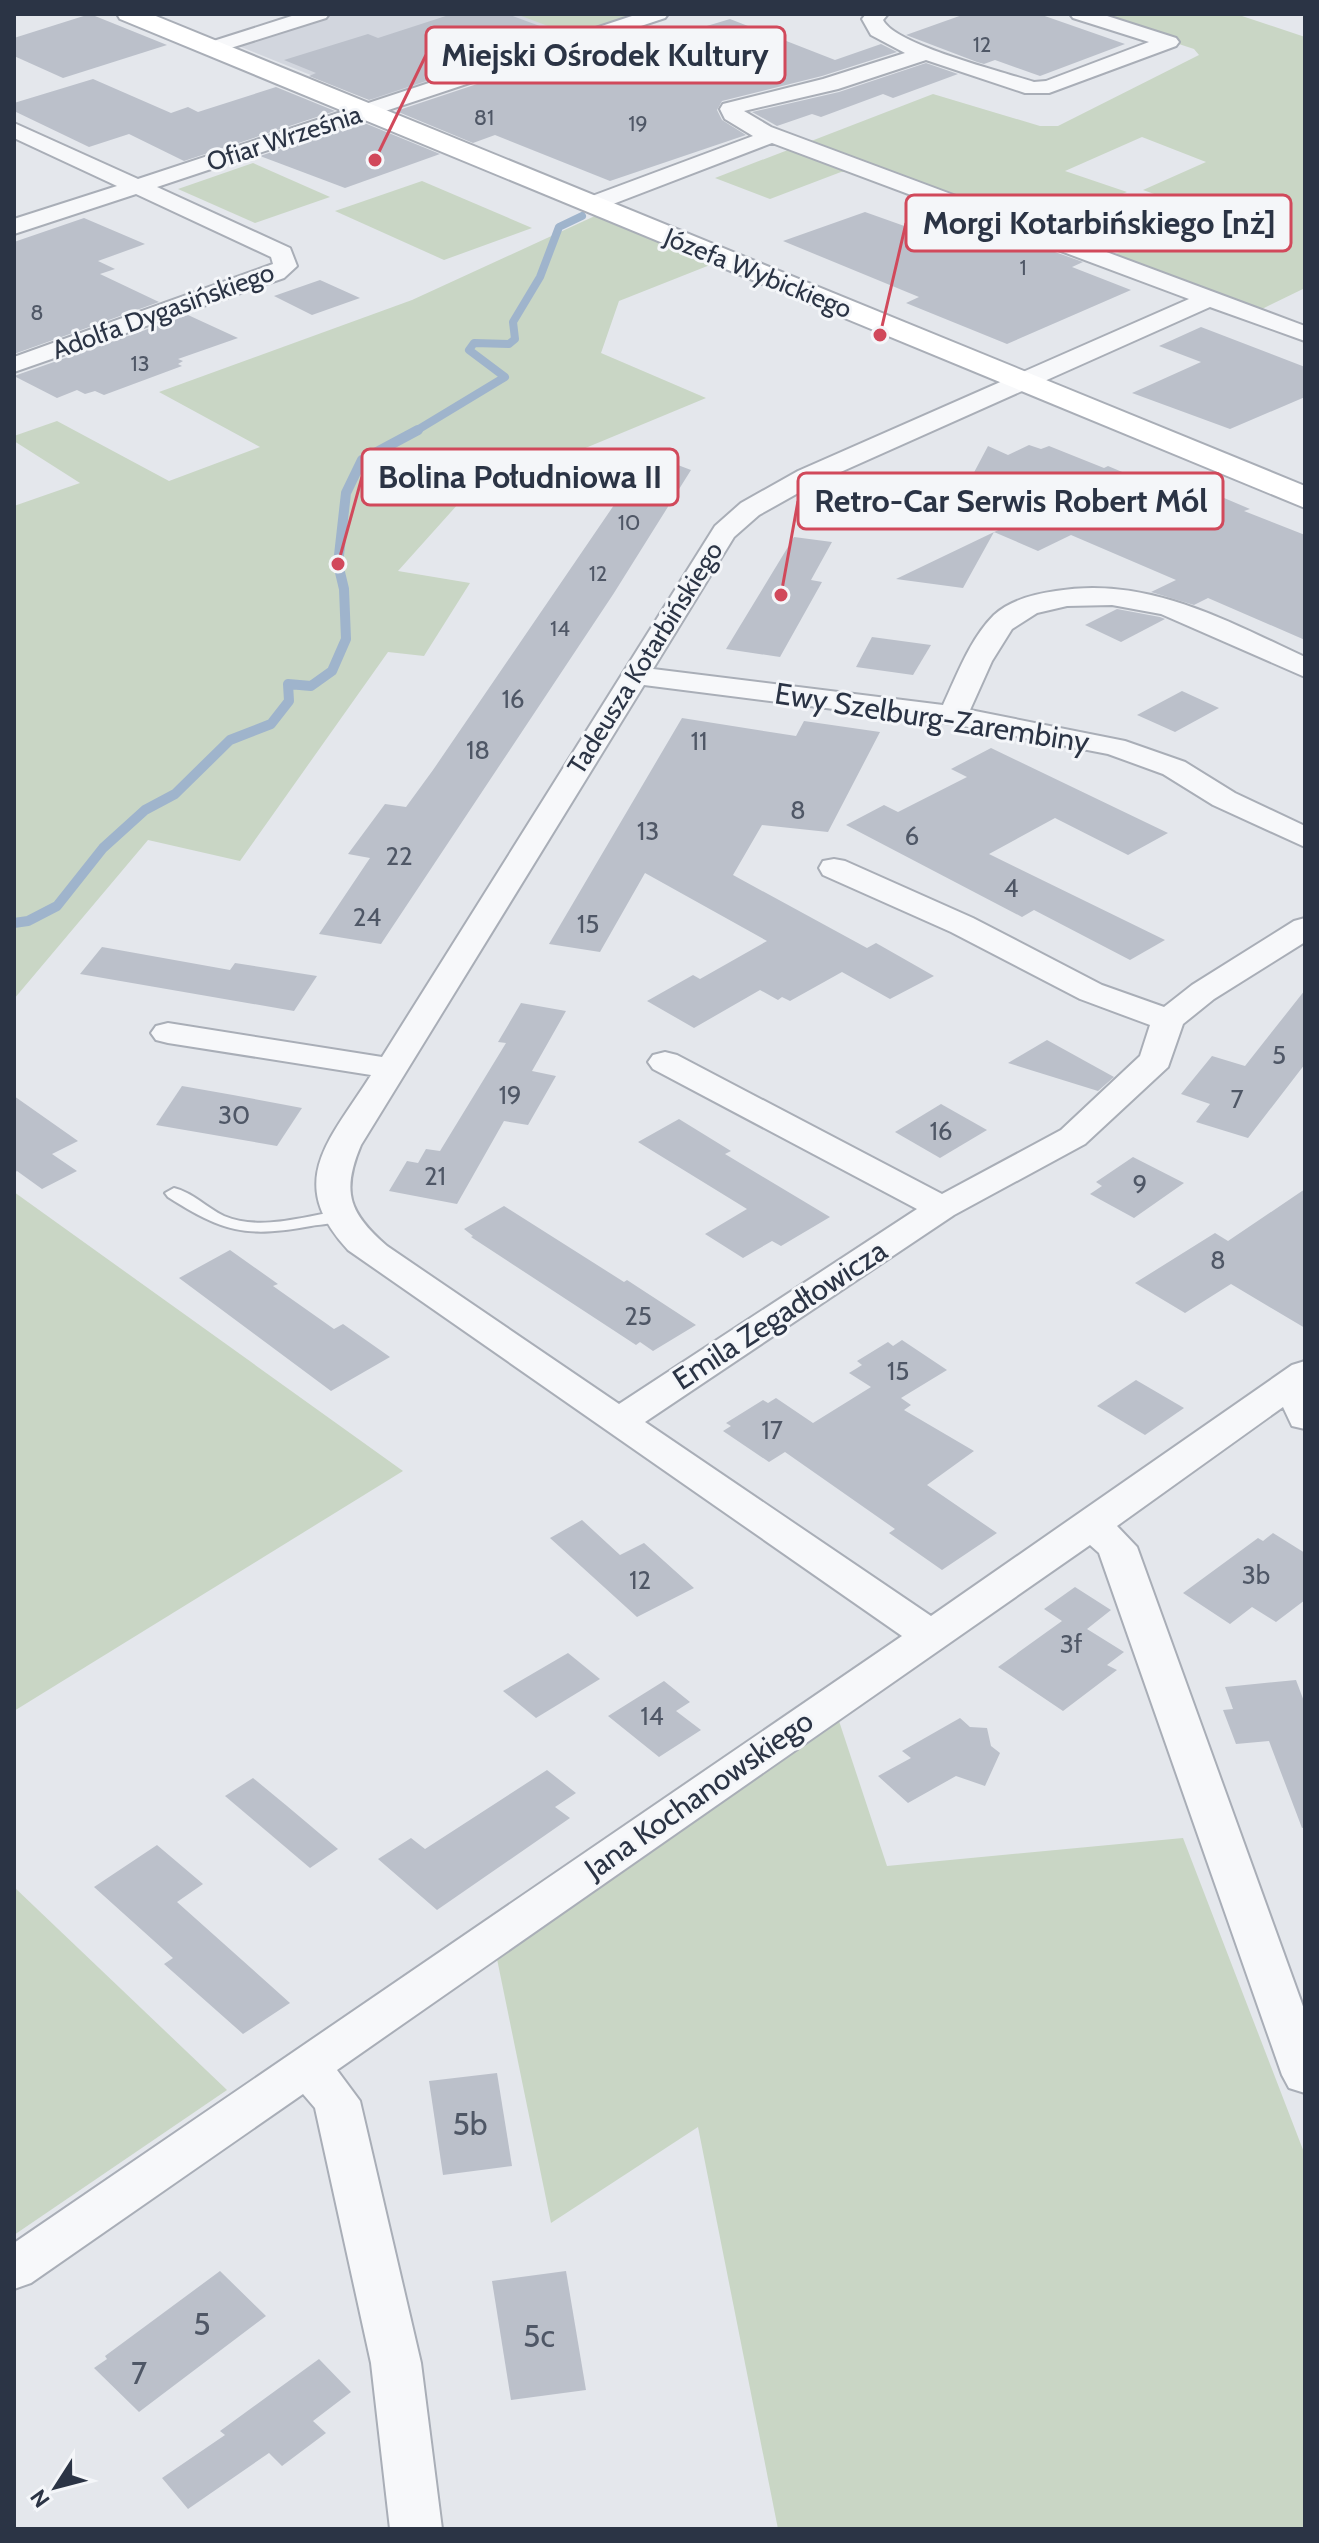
<svg xmlns="http://www.w3.org/2000/svg" width="1319" height="2543" font-family="Cabin,sans-serif">
	<style>
		.built { fill: #d2d6de }
		.green { fill: #c9d6c5 }
		.lines { fill: none; stroke-linecap: round; stroke-linejoin: round }
		.stream-far1 { stroke: #9fb4cc; stroke-width: 8 }
		.stream { stroke: #9fb4cc; stroke-width: 10 }
		.building { fill: #bbc0ca }
		.lane-casing { stroke: #a9aeb7; stroke-width: 4 }
		.street-casing { stroke: #a9aeb7; stroke-width: 4 }
		.secondary-casing { stroke: #a9aeb7; stroke-width: 4 }
		.lane { fill: #f7f8fa; fill-rule: evenodd }
		.street { fill: #f7f8fa; fill-rule: evenodd }
		.secondary { fill: #fff; fill-rule: evenodd }
		.labels { text-anchor: middle; stroke-width: 6; stroke-linejoin: round; paint-order: stroke }
		.far-number-label { font-size: 22px; fill: #4f5766 }
		.far-street-label { font-size: 26px; fill: #2b3445; stroke: #f4f6f9 }
		.number-label { font-size: 26px; fill: #4f5766 }
		.street-label { font-size: 30px; fill: #2b3445; stroke: #f4f6f9 }
		.near-number-label { font-size: 32px; fill: #4f5766 }
		.leader { fill: none; stroke: #d1495b; stroke-width: 3 }
		.callout-dot { fill: #d1495b; stroke: #f4f6f9; stroke-width: 3 }
		.callout { fill: #f4f6f9; stroke: #d1495b; stroke-width: 3 }
		.callout-label { font-size: 32px; text-anchor: middle; font-weight: bold; fill: #2b3445 }
	</style>
	<rect width="100%" height="100%" fill="#e4e7ec"/>
	<polygon class="built" points="334,14 522,14 579,35 373,100 236,45"/>
	<g class="green">
		<polygon points="516,14 636,14 572,35"/>
		<polygon points="1088,14 1236,14 1305,37 1305,288 1262,309 1113,255 1210,214 1143,190 1206,162 1142,137 1065,171 1127,192 1044,227 861,172 841,172 770,199 715,178 933,94 1040,126 1058,126 1199,55 1194,49"/>
		<polygon points="253,163 330,197 255,223 178,189"/>
		<polygon points="422,181 532,228 444,260 335,211"/>
		<polygon points="597,215 715,263 619,301 601,353 706,398 571,454 545,481 485,474 398,571 470,583 424,656 388,652 240,861 148,840 14,999 14,506 80,483 14,441 14,436 57,421 169,481 260,447 159,392 412,300"/>
		<polygon points="14,1192 403,1471 14,1711"/>
		<polygon points="839,1721 887,1866 1183,1838 1305,2155 1305,2529 778,2529 698,2127 551,2223 497,1959"/>
		<polygon points="14,1887 227,2090 14,2235"/>
	</g>
	<g class="lines">
		<polyline class="stream-far1" points="414,432 505,377 469,350 474,343 509,344 515,339 513,322 540,277 559,227 582,216"/>
		<polyline class="stream" points="14,923 28,921 57,906 103,848 145,810 175,794 230,740 271,724 289,701 288,684 311,686 332,671 346,639 344,589 338,564 346,493 362,460 418,430"/>
	</g>
	<g class="building">
		<polygon points="90,14 167,45 63,78 14,56 14,38"/>
		<polygon points="452,14 507,14 564,35 369,100 309,76 316,73 284,60 368,34 378,38"/>
		<polygon points="965,14 1039,14 1125,44 1040,76 995,60 984,64 977,62 906,35"/>
		<polygon points="730,19 835,60 881,44 897,52 822,76 722,101 717,110 722,120 746,135 610,181 495,135 473,143 396,111 591,46 607,52 658,34 667,38"/>
		<polygon points="926,63 958,74 893,98 883,94 821,117 812,114 777,126 752,112 839,92"/>
		<polygon points="93,79 171,113 188,107 198,112 276,87 335,111 184,161 129,134 89,147 14,111 14,103"/>
		<polygon points="362,122 440,154 345,188 260,156"/>
		<polygon points="865,212 910,228 938,215 1021,244 1027,242 1083,262 1072,267 1131,290 1007,344 906,303 919,297 783,241"/>
		<polygon points="84,218 145,244 98,261 115,269 100,274 159,302 14,354 14,242"/>
		<polygon points="320,280 360,298 312,315 274,296"/>
		<polygon points="188,315 238,338 178,359 183,361 178,364 182,366 104,395 95,391 85,394 77,390 57,398 14,376"/>
		<polygon points="1201,327 1305,367 1305,397 1230,429 1132,393 1201,362 1159,346"/>
		<polygon points="1029,445 1041,449 1049,446 1104,468 1108,466 1191,501 1210,492 1250,509 1244,511 1305,535 1305,640 1208,598 1194,605 1151,592 1176,580 1071,535 1038,551 994,532 963,588 896,579 1015,522 961,497 988,446 1008,455"/>
		<polygon points="654,456 691,470 614,593 381,944 319,934 370,858 348,854 385,804 406,807 433,770 627,486 611,481"/>
		<polygon points="794,537 832,542 811,580 822,582 780,657 726,649"/>
		<polygon points="1117,609 1160,617 1165,619 1121,642 1085,625"/>
		<polygon points="872,637 931,645 913,675 856,667"/>
		<polygon points="1182,691 1219,708 1175,732 1137,715"/>
		<polygon points="682,718 796,736 804,721 880,732 828,832 762,825 733,875 867,948 876,943 934,976 890,999 842,972 790,1001 782,997 778,1000 760,990 694,1028 647,1001 693,975 700,979 767,941 645,873 600,952 549,944"/>
		<polygon points="991,748 1168,833 1128,855 1055,818 989,854 1165,940 1130,960 1034,910 1022,917 846,825 884,805 898,812 967,777 951,769"/>
		<polygon points="102,947 230,970 235,963 317,976 294,1011 80,974"/>
		<polygon points="1305,990 1305,1064 1248,1138 1196,1122 1210,1104 1181,1094 1212,1056 1245,1066"/>
		<polygon points="521,1003 566,1011 532,1071 556,1076 528,1125 504,1121 457,1204 389,1191 407,1161 418,1163 426,1149 440,1151 506,1043 498,1042"/>
		<polygon points="1047,1040 1114,1077 1098,1091 1008,1063"/>
		<polygon points="182,1086 233,1095 302,1108 277,1146 156,1125"/>
		<polygon points="14,1096 78,1141 52,1154 77,1171 42,1189 17,1171 14,1173"/>
		<polygon points="941,1104 987,1130 940,1158 895,1132"/>
		<polygon points="679,1119 731,1151 725,1154 830,1217 781,1246 772,1241 743,1258 705,1234 747,1209 638,1142"/>
		<polygon points="1133,1157 1184,1183 1134,1218 1090,1194 1102,1186 1096,1182"/>
		<polygon points="1305,1189 1305,1328 1231,1284 1185,1313 1135,1283 1215,1233 1228,1241"/>
		<polygon points="504,1206 624,1282 627,1280 696,1325 653,1351 640,1342 636,1345 471,1237 473,1236 464,1229"/>
		<polygon points="230,1250 278,1284 273,1286 334,1329 343,1324 390,1357 331,1391 179,1278"/>
		<polygon points="902,1340 947,1370 901,1398 911,1405 904,1410 974,1451 927,1485 997,1533 942,1570 889,1533 895,1529 785,1452 769,1462 723,1431 731,1426 726,1423 763,1400 768,1403 776,1398 813,1423 871,1387 849,1373 862,1365 857,1361 888,1342 893,1346"/>
		<polygon points="1136,1380 1184,1408 1145,1435 1097,1406"/>
		<polygon points="582,1520 620,1555 644,1543 694,1588 637,1617 550,1538"/>
		<polygon points="1273,1533 1305,1553 1305,1600 1276,1622 1252,1607 1230,1624 1183,1593 1258,1538 1263,1541"/>
		<polygon points="1075,1587 1111,1610 1087,1629 1124,1652 1107,1665 1117,1670 1063,1711 998,1667 1062,1621 1044,1609"/>
		<polygon points="568,1653 600,1679 536,1718 503,1691"/>
		<polygon points="1296,1680 1305,1704 1305,1827 1302,1828 1269,1741 1236,1744 1223,1710 1233,1709 1225,1687"/>
		<polygon points="664,1681 690,1702 676,1711 701,1730 659,1757 608,1716"/>
		<polygon points="960,1718 970,1727 987,1728 991,1746 1000,1753 985,1786 956,1776 908,1803 878,1776 911,1758 902,1751"/>
		<polygon points="547,1770 576,1793 555,1807 570,1818 437,1910 378,1859 411,1838 425,1849"/>
		<polygon points="253,1778 287,1806 338,1849 310,1868 225,1796"/>
		<polygon points="157,1845 203,1884 177,1902 290,2003 243,2034 164,1964 173,1958 94,1887"/>
		<polygon points="497,2073 512,2166 443,2175 429,2081"/>
		<polygon points="220,2271 266,2316 139,2412 94,2368 107,2359 105,2356"/>
		<polygon points="566,2271 586,2390 511,2400 492,2281"/>
		<polygon points="319,2359 351,2392 313,2421 326,2433 282,2466 269,2453 188,2509 162,2478 225,2435 220,2431"/>
	</g>
	<g class="lines">
		<g class="lane-casing">
			<path id="lane" d="M174 1188C192 1192 207 1208 224 1216 259 1231 303 1217 338 1211L347 1216C339 1224 323 1224 311 1226 245 1238 223 1232 168 1197L165 1193Z"/>
		</g>
		<g class="street-casing">
			<g id="street">
				<polygon points="298,14 329,14 326,18 218,52 204,52 201,48 204,44"/>
				<polygon points="638,14 668,14 665,18 157,187 290,248 297,266 284,278 14,372 14,357 273,264 271,257 136,194 14,234 14,219 117,186 14,138 14,123 138,179"/>
				<path d="M866 14H888L883 20C895 45 1004 72 1034 82L1046 81 1149 42 1073 18 1070 14H1101L1176 38 1179 42 1176 46 1049 93H1025L926 60 838 89 744 111 771 127 1305 326V341L1210 307 816 483 759 515 734 537 653 669 943 705C957 675 970 639 994 615 1010 600 1035 594 1056 591 1147 576 1225 620 1305 657V677L1161 614 1112 605 1067 606 1037 613 1012 629 992 661 970 710 1125 741 1185 762 1235 793 1305 826V847L1213 805 1163 774 1108 754 953 724 644 685 361 1145C341 1192 349 1213 387 1246L619 1404 917 1209 653 1069 648 1062 653 1055 665 1052 677 1055 942 1194 1061 1130 1140 1056 1150 1025 1080 999 951 932 823 875 819 868 823 861 834 859 845 861 973 918 1102 985 1164 1007 1192 985 1294 921 1305 918V942L1214 999 1183 1024 1168 1067 1085 1144 954 1215 645 1422 931 1616 1292 1365 1305 1361V1429L1292 1426 1283 1407 1117 1526 1137 1547 1305 2012V2093L1289 2088 1282 2075 1099 1553 1090 1545 337 2070 360 2101 421 2363 442 2529H390L371 2363 315 2108 303 2094 31 2283 14 2289V2243L902 1636 348 1250C284 1181 330 1140 371 1075L168 1043 156 1040 151 1033 156 1026 168 1023 382 1057 715 526 741 503 798 471 1189 299 772 143 600 209H584L581 204 584 199 753 136 725 119 720 109 723 104 823 79 905 53 871 35 862 19Z"/>
			</g>
		</g>
		<g class="secondary-casing">
			<polygon id="secondary" points="117,14 151,14 1305,486 1305,508 120,19"/>
		</g>
		<use href="#lane" class="lane"/>
		<use href="#street" class="street"/>
		<use href="#secondary" class="secondary"/>
	</g>
	<g class="labels">
		<g class="far-number-label">
			<text x="982" y="52">12</text>
			<text x="484" y="125">81</text>
			<text x="638" y="131">19</text>
			<text x="1023" y="275">1</text>
			<text x="37" y="320">8</text>
			<text x="140" y="371">13</text>
			<text x="629" y="530">10</text>
			<text x="598" y="581">12</text>
			<text x="560" y="636">14</text>
		</g>
		<g class="far-street-label">
			<text transform="translate(284 138) rotate(-18)" y="9">Ofiar Września</text>
			<text transform="translate(758 273) rotate(22)" y="9">Józefa Wybickiego</text>
			<text transform="translate(163 311) rotate(-20)" y="9">Adolfa Dygasińskiego</text>
			<text transform="translate(645 658) rotate(-58)" y="9">Tadeusza Kotarbińskiego</text>
		</g>
		<g class="number-label">
			<text x="513" y="708">16</text>
			<text x="699" y="750">11</text>
			<text x="478" y="759">18</text>
			<text x="798" y="819">8</text>
			<text x="648" y="840">13</text>
			<text x="912" y="845">6</text>
			<text x="399" y="865">22</text>
			<text x="1011" y="897">4</text>
			<text x="367" y="926">24</text>
			<text x="588" y="933">15</text>
			<text x="1279" y="1064">5</text>
			<text x="510" y="1104">19</text>
			<text x="1237" y="1108">7</text>
			<text x="234" y="1124">30</text>
			<text x="941" y="1140">16</text>
			<text x="435" y="1185">21</text>
			<text x="1140" y="1193">9</text>
			<text x="1218" y="1269">8</text>
			<text x="638" y="1325">25</text>
			<text x="898" y="1380">15</text>
			<text x="772" y="1439">17</text>
			<text x="1256" y="1584">3b</text>
			<text x="640" y="1589">12</text>
			<text x="1071" y="1653">3f</text>
			<text x="652" y="1725">14</text>
		</g>
		<g class="street-label">
			<text transform="translate(932 718) rotate(9)" y="10">Ewy Szelburg-Zarembiny</text>
			<text transform="translate(780 1315) rotate(-33)" y="10">Emila Zegadłowicza</text>
			<text transform="translate(699 1795) rotate(-35)" y="10">Jana Kochanowskiego</text>
		</g>
		<g class="near-number-label">
			<text x="470" y="2135">5b</text>
			<text x="202" y="2335">5</text>
			<text x="539" y="2347">5c</text>
			<text x="139" y="2384">7</text>
		</g>
	</g>
	<path class="leader" d="M375 160L426 55M880 335L906 223M338 564L362 477M781 595L798 501"/>
	<g class="callout-dot">
		<circle cx="375" cy="160" r="8"/>
		<circle cx="880" cy="335" r="8"/>
		<circle cx="338" cy="564" r="8"/>
		<circle cx="781" cy="595" r="8"/>
	</g>
	<g class="callout">
		<rect x="426" y="27" width="359" height="56" rx="8"/>
		<rect x="906" y="195" width="385" height="56" rx="8"/>
		<rect x="362" y="449" width="316" height="56" rx="8"/>
		<rect x="798" y="473" width="425" height="56" rx="8"/>
	</g>
	<g class="callout-label">
		<text x="605" y="66">Miejski Ośrodek Kultury</text>
		<text x="1099" y="234">Morgi Kotarbińskiego [nż]</text>
		<text x="520" y="488">Bolina Południowa II</text>
		<text x="1011" y="512">Retro-Car Serwis Robert Mól</text>
	</g>
	<rect width="1319" height="2543" fill="none" stroke="#2b3445" stroke-width="32"/>
	<g transform="translate(56 2487) rotate(234)" stroke="#f4f6f9" stroke-width="6" paint-order="stroke">
	<path d="M0-6L14 30L0 20L-14 30Z" fill="#2b3445"/>
	<text y="-12" font-size="22" font-weight="bold" text-anchor="middle" fill="#2b3445">N</text>
	</g>
</svg>
